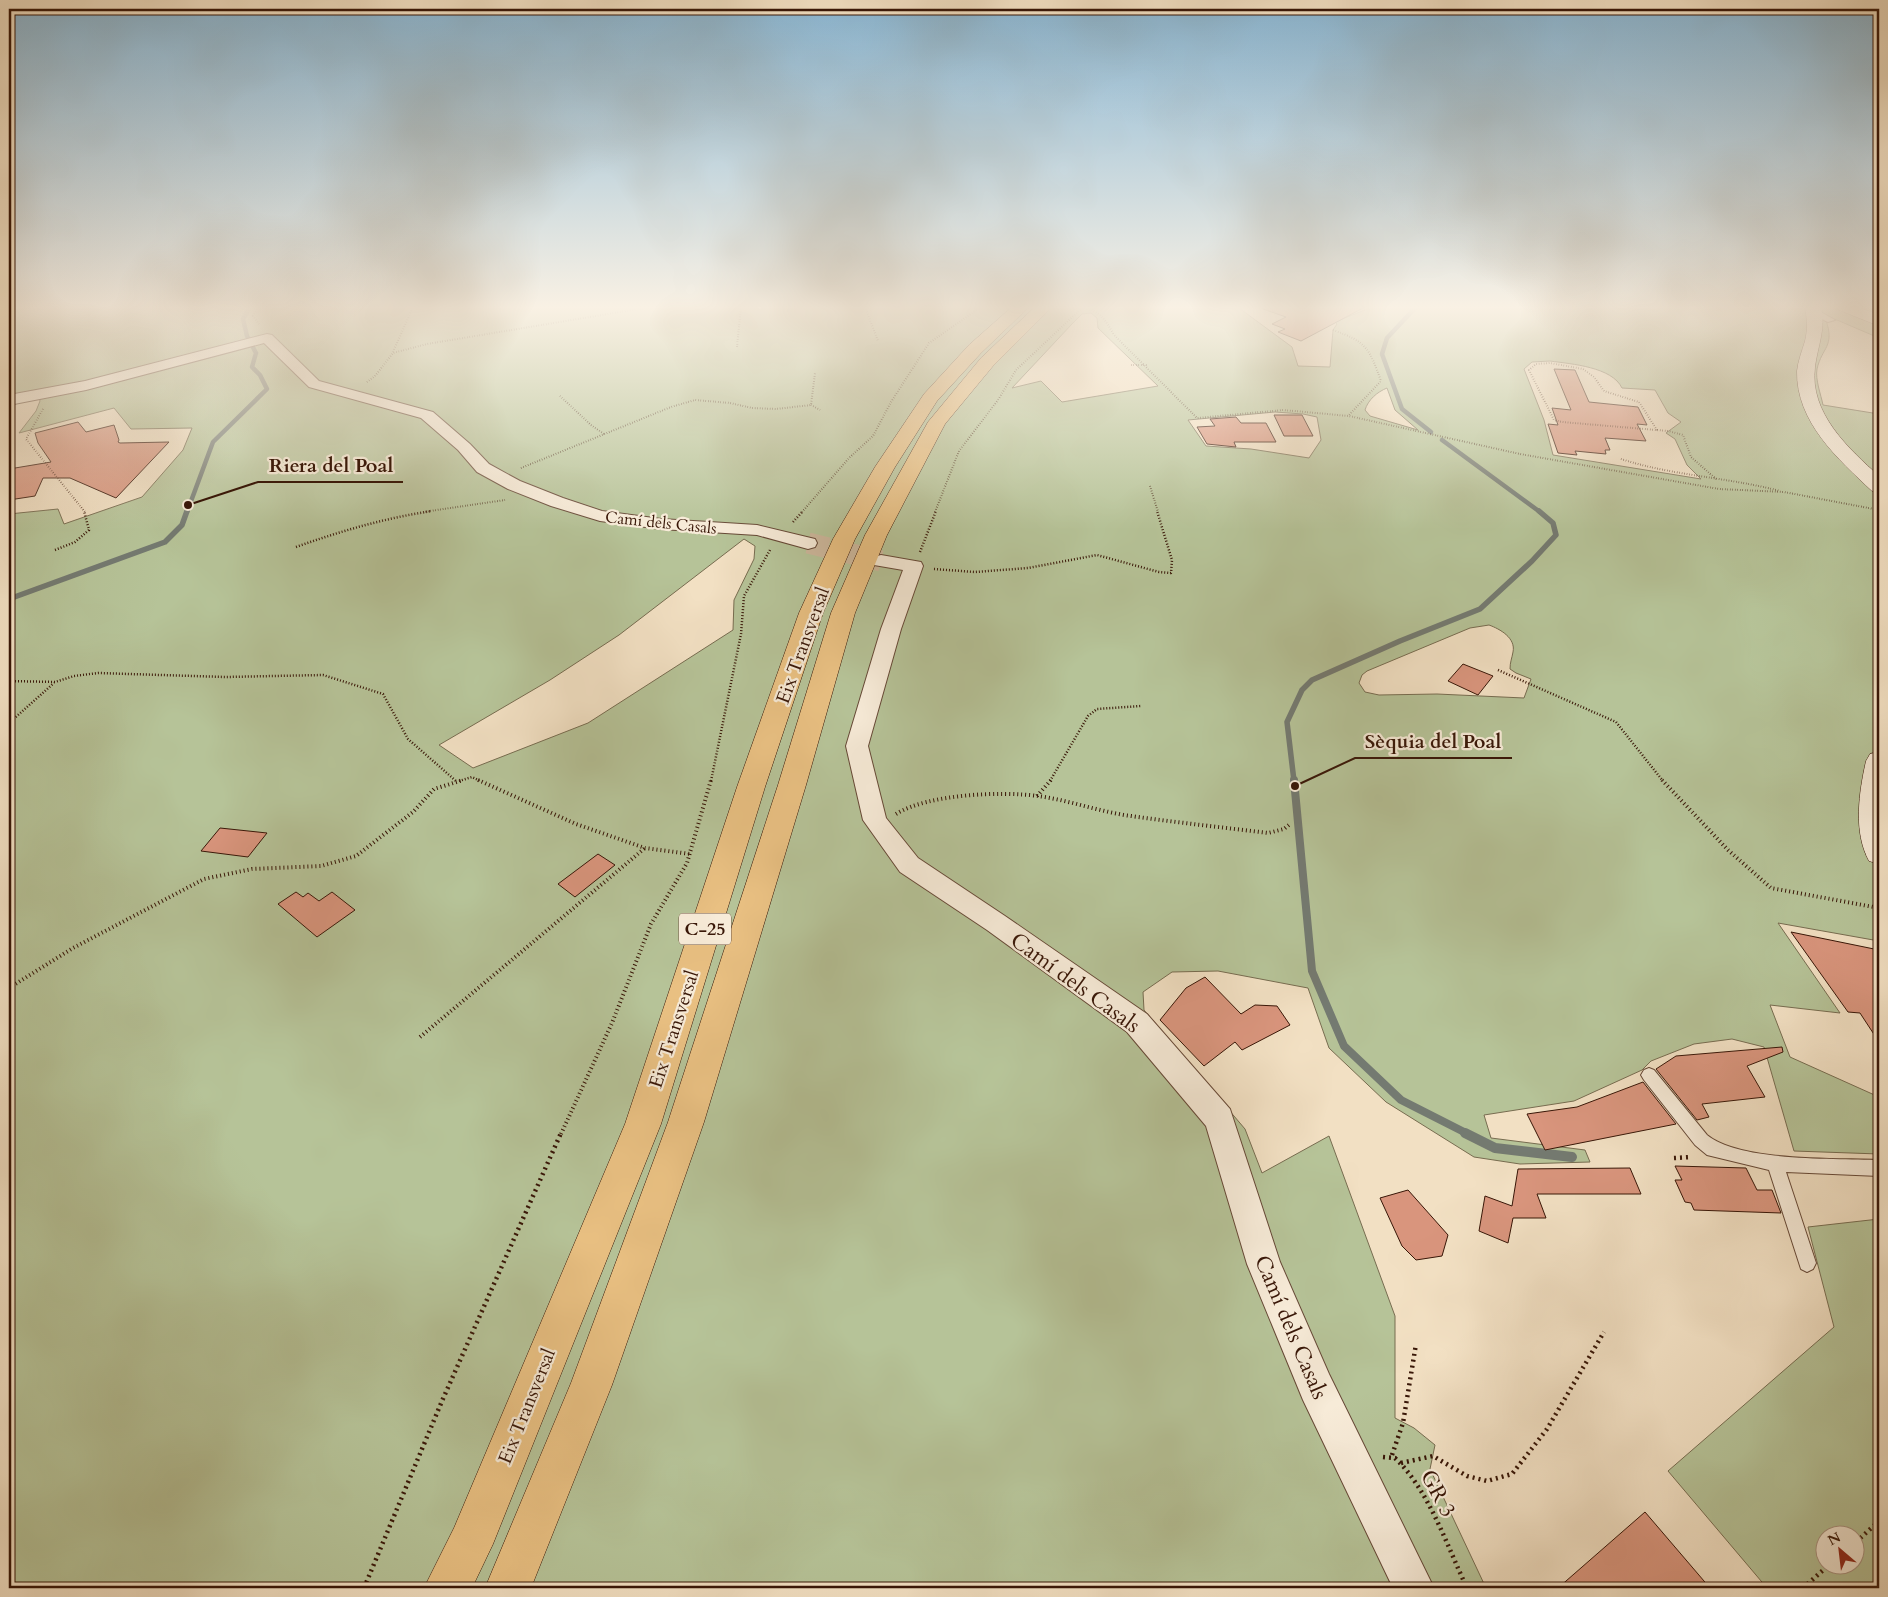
<svg xmlns="http://www.w3.org/2000/svg" width="1888" height="1597" font-family="Cardo,serif">
	<style>
		.green { fill: #b6c398; stroke: #776c50; fill-rule: evenodd }
		.lines { fill: none; stroke-linecap: round; stroke-linejoin: round }
		.stream-far3 { stroke: #747a71; stroke-width: 4.5 }
		.stream-far2 { stroke: #747a71; stroke-width: 5.5 }
		.stream-far1 { stroke: #747a71; stroke-width: 8 }
		.stream { stroke: #747a71; stroke-width: 10 }
		.building { fill: #d9957d; stroke: #381607 }
		.street-tunnel { stroke: #cdb89d; stroke-width: 21; stroke-dasharray: 21 10; stroke-linecap: butt }
		.lane-casing { stroke: #664836; stroke-width: 2 }
		.street-casing { stroke: #664836; stroke-width: 2 }
		.secondary-casing { stroke: #381607; stroke-width: 1 }
		.highway-casing { stroke: #381607; stroke-width: 1 }
		.path-far3 { stroke: #381607; stroke-width: 2; stroke-dasharray: 0.5 2; stroke-linecap: butt }
		.path-far2 { stroke: #381607; stroke-width: 2.5; stroke-dasharray: 1 2; stroke-linecap: butt }
		.path-far1 { stroke: #381607; stroke-width: 4; stroke-dasharray: 1 3; stroke-linecap: butt }
		.path { stroke: #381607; stroke-width: 4.5; stroke-dasharray: 2 4; stroke-linecap: butt }
		.lane { fill: #f7ebd8; fill-rule: evenodd }
		.street { fill: #f7ebd8; fill-rule: evenodd }
		.secondary { fill: #f7ebd8; fill-rule: evenodd }
		.highway { fill: #e9c082; fill-rule: evenodd }
		.labels { text-anchor: middle; stroke-width: 4.5; stroke-linejoin: round; paint-order: stroke }
		.far-street-label { font-size: 16px; fill: #381607; stroke: #f7ebd8 }
		.shield { fill: #f7ebd8; stroke: #715646; stroke-width: 1 }
		.shield-label { font-size: 18px; font-weight: bold; fill: #381607 }
		.street-label { font-size: 19px; fill: #381607; stroke: #f7ebd8 }
		.near-street-label { font-size: 22px; fill: #381607; stroke: #f7ebd8 }
		.leader { fill: none; stroke: #381607; stroke-width: 2 }
		.callout-dot { fill: #381607; stroke: #f7ebd8; stroke-width: 2 }
		.callout-label { font-size: 20px; text-anchor: middle; font-weight: bold; fill: #381607; stroke: #f7ebd8; stroke-width: 4.5; stroke-linejoin: round; paint-order: stroke }
	</style>
	<rect width="100%" height="100%" fill="#f2e0c3"/>
	<filter id="stains"><feTurbulence type="fractalNoise" baseFrequency=".004" numOctaves="4"/><feColorMatrix values="0 0 0 0 .2 0 0 0 0 .09 0 0 0 0 .02 0 0 0 .5 -.17"/></filter>
	<radialGradient id="worn" r=".72"><stop offset=".6" stop-color="#630" stop-opacity="0"/><stop offset="1" stop-color="#630" stop-opacity=".3"/></radialGradient>
	<g class="green">
		<path d="M9 307H1241L1239 308 1292 347 1298 366 1330 367 1333 330 1337 324 1335 322 1372 307H1879V338L1837 320H1826C1835 347 1822 347 1817 369 1815 379 1821 395 1823 405L1879 414V941L1778 923 1840 1013 1770 1005 1790 1057 1879 1097V1154L1794 1151 1764 1047 1732 1039 1694 1044 1651 1061 1642 1070 1574 1101 1484 1115 1491 1138 1585 1150 1590 1162 1520 1164 1474 1157 1386 1102 1329 1048 1308 988 1218 971 1172 972 1143 992 1144 1010 1245 1129 1262 1173 1329 1136 1395 1316V1418L1414 1428 1435 1445 1430 1469 1486 1588H9V514L58 509 64 524 142 497 183 450 192 428 131 429 114 408 19 433 36 411 40 401 39 397 9 404ZM1091 313 1097 318 1098 328 1158 386 1062 402 1041 381 1012 388 1072 324 1082 314ZM1550 361C1572 364 1612 367 1622 388L1655 390 1668 413 1681 422 1666 433 1675 439 1687 465 1701 479 1553 455 1544 420 1524 369 1532 362ZM1387 388 1395 410 1418 430 1370 416 1365 410C1368 400 1377 392 1387 388ZM1275 412 1303 414 1317 417 1321 440 1309 458 1251 449 1206 446 1188 420ZM744 539 755 546 754 559 734 600 733 630 588 723 473 768 439 745 550 680 619 635ZM1489 625C1500 629 1516 638 1513 652 1512 658 1510 662 1510 669L1516 673 1531 679 1524 698 1437 694 1379 695 1365 692 1359 683 1362 675 1367 671 1470 628Z"/>
		<path d="M1879 1219V1588H1767L1668 1471 1834 1327 1808 1227ZM1856 1534V1564H1826V1534Z"/>
	</g>
	<g class="lines">
		<g class="stream-far3">
			<polyline points="1416,307 1387,338 1382,354 1402,409 1431,432"/>
			<polyline points="1442,440 1540,512"/>
			<polyline points="187,512 213,442 267,389 260,375 252,367 256,353 247,336 243,319 250,307"/>
		</g>
		<g class="stream-far2">
			<polyline points="9,599 165,542 182,525 187,511"/>
			<polyline points="1294,781 1287,722 1302,690 1312,680 1400,641 1480,609 1532,561 1556,535 1553,523 1539,511"/>
		</g>
		<polyline class="stream-far1" points="1294,780 1312,971 1344,1046 1401,1100 1468,1134"/>
		<polyline class="stream" points="1465,1133 1495,1148 1572,1157"/>
	</g>
	<g class="building">
		<polygon points="1263,307 1365,307 1301,341 1278,332 1285,329 1272,324 1286,317 1263,309"/>
		<polygon points="1554,369 1575,370 1589,402 1638,407 1647,425 1637,424 1646,441 1605,438 1610,450 1605,450 1606,454 1575,451 1577,455 1558,453 1548,424 1558,425 1552,408 1571,410"/>
		<polygon points="1274,415 1302,415 1313,436 1284,436"/>
		<polygon points="1236,417 1241,423 1266,423 1276,442 1234,442 1236,447 1207,444 1197,427 1215,426 1210,419"/>
		<polygon points="78,422 86,432 114,425 119,440 118,442 120,443 169,442 116,498 70,478 43,478 35,496 9,500 9,469 51,462 38,443 35,433"/>
		<polygon points="1463,664 1493,676 1478,695 1448,681"/>
		<polygon points="220,828 267,833 248,857 201,851"/>
		<polygon points="598,854 615,865 575,897 558,884"/>
		<polygon points="296,892 303,897 308,893 319,901 332,892 355,910 317,937 278,904"/>
		<polygon points="1791,932 1879,950 1879,1042 1860,1013 1848,1012"/>
		<polygon points="1205,977 1241,1014 1255,1005 1277,1006 1290,1025 1242,1050 1235,1042 1204,1066 1160,1020 1186,988"/>
		<polygon points="1782,1047 1783,1052 1747,1066 1765,1097 1702,1104 1709,1117 1697,1120 1656,1069 1676,1056"/>
		<polygon points="1643,1082 1676,1124 1545,1150 1527,1114 1577,1107"/>
		<polygon points="1675,1166 1746,1168 1757,1190 1772,1190 1781,1213 1694,1210 1691,1203 1685,1202 1675,1180 1682,1180"/>
		<polygon points="1630,1168 1641,1194 1537,1194 1546,1218 1513,1218 1508,1243 1479,1231 1485,1196 1512,1206 1518,1169"/>
		<polygon points="1408,1190 1448,1235 1442,1256 1416,1260 1402,1246 1380,1198"/>
		<polygon points="1645,1512 1710,1588 1558,1588"/>
	</g>
	<g class="lines">
		<polyline class="street-tunnel" points="808,543 881,561"/>
		<g class="lane-casing">
			<g id="lane">
				<polygon points="1811,310 1817,310 1835,320 1828,322 1811,314"/>
				<path d="M1649 1068 1654 1070 1707 1135C1740 1162 1835 1158 1879 1160V1176L1786 1172 1816 1263 1813 1269 1807 1272 1801 1269 1769 1170 1707 1155 1695 1145 1644 1080 1641 1075 1644 1070Z"/>
			</g>
		</g>
		<g class="street-casing">
			<g id="street">
				<polygon points="267,334 272,335 319,381 433,412 470,444 489,464 520,481 563,498 602,511 661,519 757,525 815,539 817,543 815,547 808,549 757,535 661,529 600,521 551,506 508,489 477,472 458,450 421,418 309,387 264,343 86,390 9,405 9,395 85,381"/>
				<polygon points="881,555 921,562 923,566 901,629 868,746 886,818 918,858 1005,916 1147,1014 1230,1109 1280,1262 1329,1374 1434,1588 1393,1588 1303,1400 1247,1264 1206,1126 1127,1032 987,930 900,872 863,820 846,746 881,629 903,570 874,565 872,561 874,557"/>
			</g>
		</g>
		<g class="secondary-casing">
			<g id="secondary">
				<path d="M1805 307H1821C1826 329 1818 345 1815 367 1809 413 1849 449 1879 476V493L1872 491C1838 459 1796 422 1797 371 1798 361 1802 351 1805 341 1808 329 1807 319 1805 307Z"/>
				<polygon points="1837,307 1858,307 1879,315 1879,326 1839,310"/>
				<path d="M1879 752V864L1869 861C1853 832 1859 792 1866 761L1870 754Z"/>
			</g>
		</g>
		<g class="highway-casing">
			<g id="highway">
				<polygon points="1012,307 1029,307 981,353 937,401 895,467 855,539 823,613 765,787 661,1124 493,1544 472,1588 424,1588 454,1528 625,1124 737,787 799,613 833,539 875,467 924,394 969,345"/>
				<polygon points="1035,307 1052,307 993,366 945,424 887,535 855,613 806,785 704,1122 612,1385 531,1588 485,1588 571,1383 668,1122 778,785 831,613 865,535 928,422 981,358"/>
			</g>
		</g>
		<g class="path-far3">
			<polyline points="258,307 253,316 259,324"/>
			<polyline points="865,307 878,341"/>
			<path d="M1082 307C1100 311 1105 319 1114 335L1197 418 1283 410 1349 416 1520 454 1719 489 1784 492 1879 510"/>
			<path d="M1333 330C1367 342 1369 348 1381 381L1349 415"/>
			<polyline points="737,347 741,307"/>
			<polyline points="393,352 413,307"/>
			<polyline points="1131,365 1147,365"/>
			<polyline points="367,382 375,376 393,353 427,344 650,307"/>
			<polyline points="560,396 591,425 604,434"/>
			<polyline points="811,405 820,410"/>
			<polyline points="43,409 26,439 85,512"/>
			<polyline points="1657,430 1639,402 1604,391 1594,377 1583,369 1550,363 1536,364 1529,370 1554,420 1562,422 1668,431 1683,435 1691,457 1716,479"/>
			<path d="M1621 459C1673 476 1727 477 1780 491"/>
			<polyline points="521,468 671,407 695,400 730,403 752,408 776,409 811,405 815,373"/>
			<polyline points="1150,486 1158,512"/>
			<polyline points="423,512 505,500"/>
			<polyline points="802,512 849,458 873,436 891,402 929,343 981,307"/>
			<polyline points="935,512 959,451 998,400 1016,370 1083,307"/>
		</g>
		<g class="path-far2">
			<polyline points="793,522 803,511"/>
			<path d="M296 547C341 531 385 518 432 511"/>
			<polyline points="55,550 75,542 89,530 84,511"/>
			<polyline points="920,552 936,511"/>
			<polyline points="934,569 975,572 1028,568 1097,555 1159,572 1171,573 1172,560 1157,511"/>
			<polyline points="1498,670 1616,722 1663,781"/>
			<polyline points="9,681 55,682 74,676 98,673 225,677 323,675 383,694 408,739 456,781"/>
			<polyline points="9,723 54,683"/>
			<polyline points="459,781 472,777 480,781"/>
			<polyline points="711,781 741,634 744,596 770,550"/>
			<polyline points="1050,781 1088,716 1097,709 1141,706"/>
		</g>
		<g class="path-far1">
			<polyline points="478,780 576,824 645,848 690,854"/>
			<polyline points="1662,780 1728,850 1771,888 1879,908"/>
			<polyline points="1037,796 1051,780"/>
			<path d="M896 814C928 794 1001 791 1038 796 1067 800 1095 810 1124 815 1172 822 1220 827 1268 833L1284 829 1290 824"/>
			<polyline points="9,988 73,948 204,879 252,869 321,866 356,856 413,812 434,789 463,780"/>
			<polyline points="420,1037 645,848"/>
			<polyline points="561,1134 612,1023 651,924 687,863 711,780"/>
		</g>
		<g class="path">
			<polyline points="1674,1158 1691,1157"/>
			<polyline points="1392,1455 1403,1423 1416,1344"/>
			<path d="M1383 1457 1395 1458C1429 1490 1447 1546 1467 1588"/>
			<polyline points="1401,1463 1433,1456 1467,1476 1487,1481 1512,1474 1547,1429 1604,1332"/>
			<polyline points="1856,1542 1879,1521"/>
			<polyline points="364,1588 442,1401 561,1133"/>
			<polyline points="1803,1588 1830,1564"/>
		</g>
		<use href="#lane" class="lane"/>
		<use href="#street" class="street"/>
		<use href="#secondary" class="secondary"/>
		<use href="#highway" class="highway"/>
	</g>
	<linearGradient id="sky" x2="0" y2="1"><stop stop-color="#89b7d5"/><stop offset="0.58" stop-color="#f9f1e4"/><stop offset="1" stop-color="#f9f1e4" stop-opacity="0"/></linearGradient>
	<rect width="1888" height="530" fill="url(#sky)"/>
	<g class="labels">
		<g class="far-street-label">
			<text transform="translate(661 522) rotate(6)" y="6">Camí dels Casals</text>
		</g>
		<rect class="shield" x="679" y="913.5" width="52" height="31" rx="4"/>
		<g class="shield-label">
			<text x="705" y="935">C-25</text>
		</g>
		<g class="street-label">
			<text transform="translate(802 645) rotate(-70)" y="7">Eix Transversal</text>
			<text transform="translate(673 1029) rotate(-72)" y="7">Eix Transversal</text>
			<text transform="translate(526 1406) rotate(-68)" y="7">Eix Transversal</text>
		</g>
		<g class="near-street-label">
			<text transform="translate(1076 982) rotate(36)" y="8">Camí dels Casals</text>
			<text transform="translate(1292 1327) rotate(67)" y="8">Camí dels Casals</text>
			<text transform="translate(1439 1493) rotate(62)" y="8">GR 3</text>
		</g>
	</g>
	<path class="leader" d="M188 505L258 482H403M1295 786L1355 758H1512"/>
	<g class="callout-dot">
		<circle cx="188" cy="505" r="5"/>
		<circle cx="1295" cy="786" r="5"/>
	</g>
	<g class="callout-label">
		<text x="331" y="472">Riera del Poal</text>
		<text x="1433" y="748">Sèquia del Poal</text>
	</g>
	<rect width="1888" height="1597" fill="none" stroke="#f2e0c3" stroke-width="30"/>
	<rect x="10" y="10" width="1868" height="1577" fill="none" stroke="#381607" stroke-width="2.5"/>
	<rect x="15" y="15" width="1858" height="1567" fill="none" stroke="#381607"/>
	<g transform="translate(1840 1550) rotate(332)"><circle r="24" fill="#f7ebd8" stroke="#ab9684"/>
	<path d="M0-4L9 19L0 12L-9 19Z" fill="#8f2418"/>
	<text y="-8" font-size="14" font-weight="bold" text-anchor="middle" fill="#381607">N</text>
	</g>
	<rect width="100%" height="100%" filter="url(#stains)"/>
	<rect width="100%" height="100%" fill="url(#worn)"/>
</svg>
